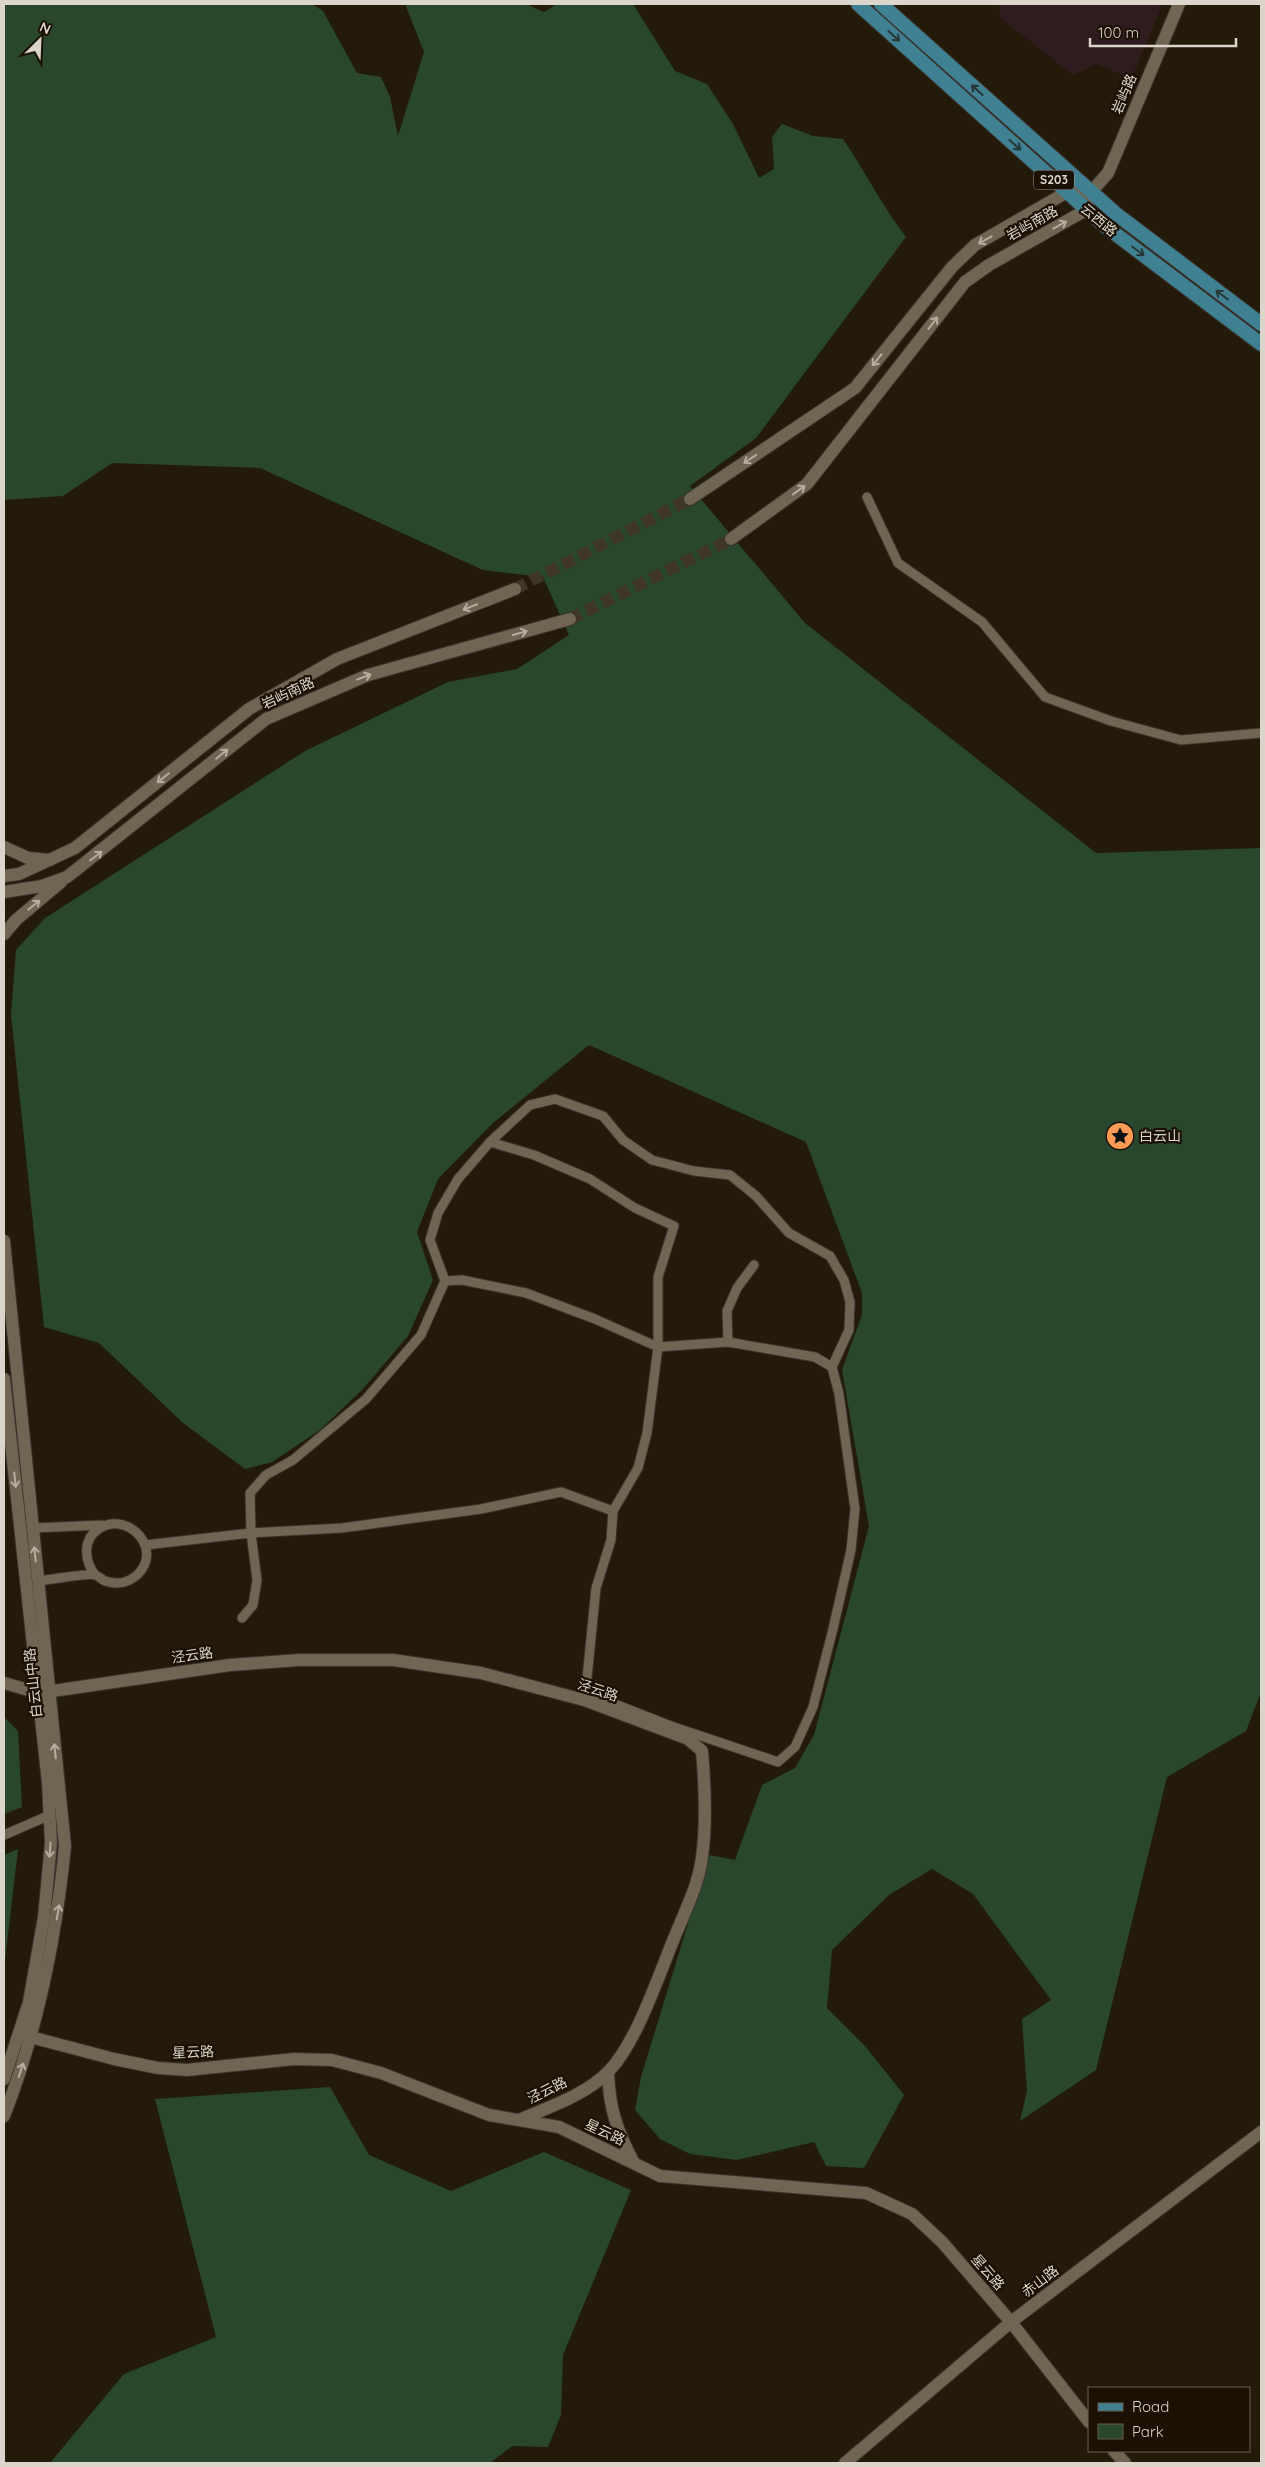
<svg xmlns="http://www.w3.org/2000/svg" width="1265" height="2467" font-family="Quicksand,'Noto Sans SC',sans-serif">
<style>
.education{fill:#2f1c1f}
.green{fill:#29472c}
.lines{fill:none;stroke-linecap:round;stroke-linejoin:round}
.secondary-tunnel{stroke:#3f3627;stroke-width:12;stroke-dasharray:12 6;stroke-linecap:butt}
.street-casing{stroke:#3a332d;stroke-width:11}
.secondary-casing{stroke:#3a332d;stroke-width:14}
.primary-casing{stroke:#3a332d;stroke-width:16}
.street{stroke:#706452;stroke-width:9}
.secondary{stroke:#706452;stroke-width:12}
.primary{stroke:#3f8092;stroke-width:14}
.oneway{stroke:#273735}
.oneway2{stroke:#b6ada1}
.labels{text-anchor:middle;stroke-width:4.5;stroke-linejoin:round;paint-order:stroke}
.shield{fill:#1a1003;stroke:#a29a8f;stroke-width:1}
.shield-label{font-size:12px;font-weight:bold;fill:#dcd5cb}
.street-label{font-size:14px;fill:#dcd5cb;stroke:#1a1003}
.poi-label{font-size:14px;fill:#dcd5cb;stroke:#1a1003;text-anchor:start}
</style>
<rect width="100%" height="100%" fill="#231a0a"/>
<!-- education -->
<path class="education" d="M999,4H1163L1131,79L1097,64L1073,75L1000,18Z"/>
<!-- green -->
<g class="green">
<path d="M4,4H312L323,11L357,73L381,77L390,97L398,136L424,52L405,4H526L544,12L557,4H633L675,71L707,84L733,124L759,178L774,169L772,137L782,124L813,136L843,139C865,171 882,206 906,237L756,438L690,486L805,623L1096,853L1261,848V1692L1246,1731L1167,1777L1096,2070L1020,2121L1027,2091L1022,2019L1051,2000L973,1894L932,1869L889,1895L832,1950L827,2008L866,2047L904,2095L864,2168L826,2166L814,2142L737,2160L690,2154L660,2139L635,2110L641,2077L709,1855L735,1860L762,1785L795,1768L814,1735L869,1526L842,1370L862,1315V1293L806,1142L589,1045L493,1123L438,1179L417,1232L433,1280L408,1336L363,1389L320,1430L272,1462L245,1469L183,1423L99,1343L44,1327L11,1015L16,950L45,918L305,751L448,682L517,669L569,635L543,577L483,570L260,468L112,463L63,496L4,500Z"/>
<path d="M4,1717L18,1731L22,1807L4,1814Z"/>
<path d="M18,1849L5,1961L4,1967V1855Z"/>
<path d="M330,2087L369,2155L451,2191L544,2152L631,2190L563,2355L561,2415L548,2447L512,2446L490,2463H50L124,2374L216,2337L155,2099Z"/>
</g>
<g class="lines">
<!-- secondary-tunnel -->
<g class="secondary-tunnel">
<path d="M515,589L690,499"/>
<path d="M570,619L731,539"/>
</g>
<defs>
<g id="street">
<path d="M867,497L898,563L982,622L1045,697L1111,721L1181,740L1261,733"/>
<path d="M490,1142L534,1155L590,1179L635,1208L674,1226L658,1277V1347L647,1433L638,1468L613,1511L611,1540L596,1588L585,1698"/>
<path d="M445,1281L462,1280L526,1293L595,1319L658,1347L728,1342L815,1357L832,1367"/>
<path d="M728,1342L727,1311L737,1288L754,1265"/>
<path d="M33,1528L102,1525"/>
<path d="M145,1545L251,1533L342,1528L481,1509L561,1492L613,1511"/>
<path d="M38,1581C49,1580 88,1573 95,1575C99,1576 102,1580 105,1581C117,1585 128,1583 137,1575C164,1550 129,1511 100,1528C82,1539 84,1560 95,1575"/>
<path d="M242,1618L253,1605L257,1580L251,1533L250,1493L266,1475L293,1460L366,1399L421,1335L445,1281L430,1240L438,1213L458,1179L490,1142L530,1105L555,1099L603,1116L623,1140L652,1160L694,1171L730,1175L756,1196L789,1233L830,1256L844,1280L850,1302L849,1330L832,1367L839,1394L855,1509L851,1550L833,1629L813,1707L795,1747L778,1762L671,1726L587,1693"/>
<path d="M4,1835L50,1815"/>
</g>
<g id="secondary">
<path d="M690,499L855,388L952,267L975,245L1067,192H1091"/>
<path d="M731,539L807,484L965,282L989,265L1086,210L1091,192L1108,173L1179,4"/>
<path d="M4,847L28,858L50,860"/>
<path d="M4,876L19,874L75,848L249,709L337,659L515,589"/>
<path d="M4,892L42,886L67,877L266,719L368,675L570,619"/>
<path d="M4,934L16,920L61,882"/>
<path d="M4,1241L65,1846C56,1938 38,2029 4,2116"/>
<path d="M4,1379L48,1783L51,1843L44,1917L29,2002L4,2079"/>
<path d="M4,1683L39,1693L230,1665L299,1660H393L481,1673L584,1700L688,1739L702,1751C705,1786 707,1822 702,1857C699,1884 685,1911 675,1936C659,1974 637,2042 609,2071C586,2095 549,2107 519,2120"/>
<path d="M19,2034L114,2059L158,2068L187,2070L294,2059L332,2060L381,2073L489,2115L559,2127L660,2176L866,2193L912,2214L942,2242L1011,2322L1089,2422"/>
<path d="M608,2072C609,2108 617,2131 634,2163"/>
<path d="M1114,2451L1125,2463"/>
<path d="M845,2463L1011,2322L1261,2132"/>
</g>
<g id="primary">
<path d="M858,4L1105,226L1261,344"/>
<path d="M881,4L1115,213L1261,324"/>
</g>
</defs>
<!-- street casing -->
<use href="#street" class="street-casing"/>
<!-- secondary casing -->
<use href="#secondary" class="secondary-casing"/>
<!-- primary casing -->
<use href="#primary" class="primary-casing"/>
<!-- street -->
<use href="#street" class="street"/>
<!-- secondary -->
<use href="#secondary" class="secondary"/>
<!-- primary -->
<use href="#primary" class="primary"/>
</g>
<!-- one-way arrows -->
<defs><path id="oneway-shaft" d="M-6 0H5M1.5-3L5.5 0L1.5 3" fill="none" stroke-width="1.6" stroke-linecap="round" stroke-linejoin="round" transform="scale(1.25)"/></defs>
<g class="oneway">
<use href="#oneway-shaft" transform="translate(894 36) rotate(42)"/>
<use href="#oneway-shaft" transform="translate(977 90) rotate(-138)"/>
<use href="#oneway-shaft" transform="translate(1015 145) rotate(42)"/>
<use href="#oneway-shaft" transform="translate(1138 251) rotate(37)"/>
<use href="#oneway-shaft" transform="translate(1222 295) rotate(-143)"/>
</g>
<g class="oneway2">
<use href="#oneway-shaft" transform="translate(1060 225) rotate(-29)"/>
<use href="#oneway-shaft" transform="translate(985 240) rotate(151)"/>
<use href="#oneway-shaft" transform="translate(933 323) rotate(-53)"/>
<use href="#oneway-shaft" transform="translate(877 360) rotate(129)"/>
<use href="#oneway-shaft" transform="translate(750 459) rotate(146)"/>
<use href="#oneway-shaft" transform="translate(799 490) rotate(-36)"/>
<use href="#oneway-shaft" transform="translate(470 607) rotate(159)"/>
<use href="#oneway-shaft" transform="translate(520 633) rotate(-15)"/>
<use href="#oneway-shaft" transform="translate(364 677) rotate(-21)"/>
<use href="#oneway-shaft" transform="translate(222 754) rotate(-39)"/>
<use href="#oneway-shaft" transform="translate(163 778) rotate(141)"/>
<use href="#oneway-shaft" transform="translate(96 856) rotate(-37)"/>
<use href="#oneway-shaft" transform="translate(34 905) rotate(-39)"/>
<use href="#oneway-shaft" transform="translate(15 1480) rotate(84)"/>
<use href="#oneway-shaft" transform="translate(35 1554) rotate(-96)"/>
<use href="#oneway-shaft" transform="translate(55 1751) rotate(-96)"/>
<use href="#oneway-shaft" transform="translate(50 1850) rotate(94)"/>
<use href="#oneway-shaft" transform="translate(58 1912) rotate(-80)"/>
<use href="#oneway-shaft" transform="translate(21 2070) rotate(-72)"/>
</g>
<!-- icons -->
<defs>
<symbol id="sight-disc" viewBox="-11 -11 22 22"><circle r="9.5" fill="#fe9c57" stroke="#1a1003"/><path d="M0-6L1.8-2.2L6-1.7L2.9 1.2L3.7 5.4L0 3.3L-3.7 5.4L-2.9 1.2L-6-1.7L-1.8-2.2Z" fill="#111"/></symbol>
</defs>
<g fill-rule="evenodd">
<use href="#sight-disc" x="1104" y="1120" width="32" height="32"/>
</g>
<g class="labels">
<!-- shield labels -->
<rect class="shield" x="1034" y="170.5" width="40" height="19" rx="4"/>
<g class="shield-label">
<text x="1054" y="184">S203</text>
</g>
<!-- street labels -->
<g class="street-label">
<text transform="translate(1124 94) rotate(-67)" y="5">岩屿路</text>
<text transform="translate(1099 220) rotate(40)" y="5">云西路</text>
<text transform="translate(1032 223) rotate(-29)" y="5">岩屿南路</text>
<text transform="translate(288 693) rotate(-25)" y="5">岩屿南路</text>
<text transform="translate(192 1655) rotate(-8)" y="5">泾云路</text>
<text transform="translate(33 1683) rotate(-96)" y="5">白云山中路</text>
<text transform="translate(598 1690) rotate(18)" y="5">泾云路</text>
<text transform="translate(193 2052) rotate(-2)" y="5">星云路</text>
<text transform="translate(547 2090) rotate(-26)" y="5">泾云路</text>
<text transform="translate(605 2132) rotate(25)" y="5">星云路</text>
<text transform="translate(988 2272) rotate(49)" y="5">星云路</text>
<text transform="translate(1040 2281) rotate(-37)" y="5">赤山路</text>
</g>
<!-- poi labels -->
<g class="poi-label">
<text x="1139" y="1141">白云山</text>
</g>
</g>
<!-- border -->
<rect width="1265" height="2467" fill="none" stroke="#dcd5cb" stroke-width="10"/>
<!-- legend -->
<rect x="1088" y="2387" width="162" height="65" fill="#1a1003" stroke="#685f53"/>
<rect x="1098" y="2403" width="25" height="8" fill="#3f8092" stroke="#685f53"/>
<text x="1132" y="2412" font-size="15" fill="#dcd5cb">Road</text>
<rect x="1098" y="2424" width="25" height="15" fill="#29472c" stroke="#685f53"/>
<text x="1132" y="2437" font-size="15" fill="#dcd5cb">Park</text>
<!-- north arrow -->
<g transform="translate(40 40) rotate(24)" stroke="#1a1003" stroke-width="4" paint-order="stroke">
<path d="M0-4L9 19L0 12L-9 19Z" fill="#dcd5cb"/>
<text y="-8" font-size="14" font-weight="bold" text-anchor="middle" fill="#dcd5cb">N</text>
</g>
<!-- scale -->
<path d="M1090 38v8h146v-8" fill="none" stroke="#dcd5cb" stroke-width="2.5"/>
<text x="1098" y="38" font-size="15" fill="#dcd5cb" stroke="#1a1003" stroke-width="4" paint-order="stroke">100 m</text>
</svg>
